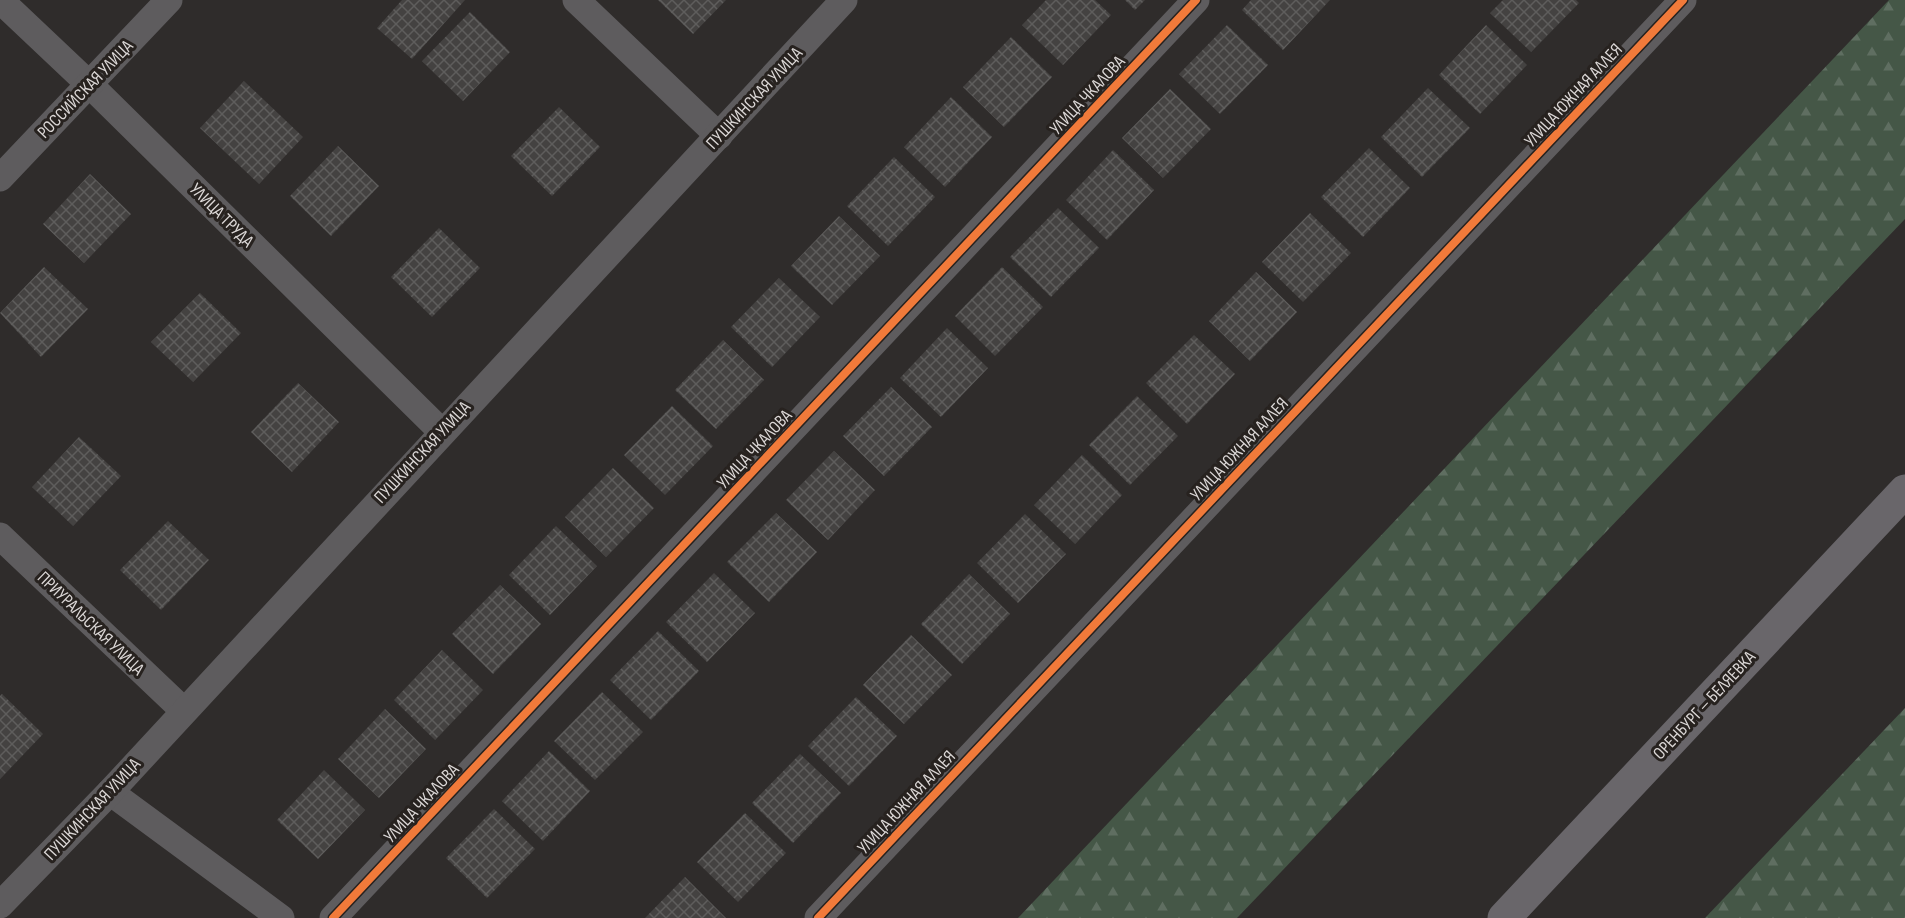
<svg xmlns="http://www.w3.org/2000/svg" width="1905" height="918" font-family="'Sofia Sans Condensed',sans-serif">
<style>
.forest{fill:url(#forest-firs)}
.building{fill:url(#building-cross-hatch)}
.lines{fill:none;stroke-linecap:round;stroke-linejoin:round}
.minor{stroke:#5e5c5e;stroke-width:27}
.secondary{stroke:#69666a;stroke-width:33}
.cycleway-casing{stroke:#27221f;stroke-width:11}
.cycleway{stroke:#f17a3a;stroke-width:8}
.labels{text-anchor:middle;stroke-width:6;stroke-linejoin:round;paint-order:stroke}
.street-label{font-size:18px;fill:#dbd7d6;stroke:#27221f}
</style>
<defs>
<pattern id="forest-firs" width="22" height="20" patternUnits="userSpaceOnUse" patternTransform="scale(1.5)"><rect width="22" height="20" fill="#455747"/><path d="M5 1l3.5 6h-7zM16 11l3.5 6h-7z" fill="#5f6e61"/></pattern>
<pattern id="building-cross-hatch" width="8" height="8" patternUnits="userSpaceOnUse" patternTransform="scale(1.5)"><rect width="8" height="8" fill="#444241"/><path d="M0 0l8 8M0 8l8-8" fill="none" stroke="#5e5d5c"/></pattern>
</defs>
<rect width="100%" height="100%" fill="#2f2c2b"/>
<!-- forest -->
<g class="forest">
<path d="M1889,0H1905V219L1237,918H1018Z"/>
<path d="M1905,708V918H1705Z"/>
</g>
<!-- building -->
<g class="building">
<path d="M402,0H465L412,59L377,28Z"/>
<path d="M658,0H726L693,34Z"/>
<path d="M1046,0H1095L1111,15L1063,65L1022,25Z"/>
<path d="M1125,0H1145L1135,10Z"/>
<path d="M1251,0H1330L1283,50L1242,10Z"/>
<path d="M1503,0H1576L1579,3L1531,52L1490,13Z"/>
<path d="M470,12L510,52L463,101L422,61Z"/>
<path d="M1227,25L1268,65L1220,114L1179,74Z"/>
<path d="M1486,25L1527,65L1480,114L1439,75Z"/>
<path d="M1011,37L1052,77L1004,127L963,87Z"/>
<path d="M244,81L303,137L259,184L200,128Z"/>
<path d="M1428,88L1470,128L1422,177L1381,137Z"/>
<path d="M1170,89L1211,129L1163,178L1122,138Z"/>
<path d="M951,97L992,137L945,187L904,147Z"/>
<path d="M559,107L600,147L552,196L511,156Z"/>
<path d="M338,146L379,186L331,236L290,196Z"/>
<path d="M1369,148L1410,188L1363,237L1321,197Z"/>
<path d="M1113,150L1154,190L1107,240L1066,200Z"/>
<path d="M894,157L935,197L888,246L847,206Z"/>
<path d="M90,174L131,214L84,263L43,224Z"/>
<path d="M1058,208L1099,248L1051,297L1010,257Z"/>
<path d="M1310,213L1351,253L1303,302L1262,262Z"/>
<path d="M839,216L880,256L832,305L791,266Z"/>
<path d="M439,228L480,268L432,317L391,277Z"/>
<path d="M44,267L88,309L41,357L0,313Z"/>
<path d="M1002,267L1043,307L995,356L955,316Z"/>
<path d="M1256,272L1297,312L1250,361L1209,321Z"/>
<path d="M779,278L820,317L772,367L731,327Z"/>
<path d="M200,293L241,333L193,382L151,342Z"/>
<path d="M947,328L988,368L941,417L900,378Z"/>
<path d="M1194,335L1235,374L1187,424L1146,383Z"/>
<path d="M723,340L764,380L716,429L675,390Z"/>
<path d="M298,383L339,422L292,472L251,432Z"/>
<path d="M891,387L932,427L884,476L843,436Z"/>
<path d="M1137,396L1178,436L1130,485L1089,445Z"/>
<path d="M672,406L713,446L665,495L624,455Z"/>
<path d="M79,437L121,476L73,526L32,487Z"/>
<path d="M834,451L875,490L828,540L786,500Z"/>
<path d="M1082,455L1122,495L1075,544L1034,505Z"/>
<path d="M613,468L654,508L606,557L565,517Z"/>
<path d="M776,513L817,552L769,602L727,562Z"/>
<path d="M1025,514L1066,554L1018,603L977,563Z"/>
<path d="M168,521L209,560L161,610L120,570Z"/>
<path d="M556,526L597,566L550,615L509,575Z"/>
<path d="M714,573L755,613L707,662L666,622Z"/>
<path d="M969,574L1010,614L962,664L921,624Z"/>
<path d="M500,585L541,624L493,674L452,634Z"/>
<path d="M658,631L699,671L651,720L610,680Z"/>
<path d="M911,635L952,675L904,724L863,685Z"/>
<path d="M442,650L483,690L435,740L394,700Z"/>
<path d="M602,692L643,732L595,780L554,741Z"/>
<path d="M2,694L43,734L0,779V696Z"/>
<path d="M856,697L897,736L849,786L808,746Z"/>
<path d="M385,709L426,749L379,798L338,759Z"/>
<path d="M549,751L590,791L543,841L502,801Z"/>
<path d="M800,754L841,793L793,843L752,803Z"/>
<path d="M324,770L365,810L318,859L277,820Z"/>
<path d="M494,809L535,849L487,898L446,858Z"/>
<path d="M745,813L786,853L738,902L697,862Z"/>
<path d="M685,877L726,918H645Z"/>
</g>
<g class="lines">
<!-- minor -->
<g class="minor">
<path d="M0,0L90,85L441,431"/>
<path d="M576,0L719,136"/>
<path d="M0,178L169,0"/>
<path d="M0,536L183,710"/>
<path d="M110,792L281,918"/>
<path d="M0,905L110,792L844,0"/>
<path d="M333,918L1196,0"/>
<path d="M818,918L1683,0"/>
</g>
<!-- secondary -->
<path class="secondary" d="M1504,918L1905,491"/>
<defs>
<g id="cycleway">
<path d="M333,918L1196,0"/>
<path d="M818,918L1683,0"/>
</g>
</defs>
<!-- cycleway casing -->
<use href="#cycleway" class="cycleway-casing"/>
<!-- cycleway -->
<use href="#cycleway" class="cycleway"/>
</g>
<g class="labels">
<!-- street labels -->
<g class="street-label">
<text transform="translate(85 89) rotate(-46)" y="6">РОССИЙСКАЯ УЛИЦА</text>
<text transform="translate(1087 95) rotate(-47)" y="6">УЛИЦА ЧКАЛОВА</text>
<text transform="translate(1573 95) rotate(-47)" y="6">УЛИЦА ЮЖНАЯ АЛЛЕЯ</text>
<text transform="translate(754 98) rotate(-47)" y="6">ПУШКИНСКАЯ УЛИЦА</text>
<text transform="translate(222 215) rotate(45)" y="6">УЛИЦА ТРУДА</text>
<text transform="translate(754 449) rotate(-47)" y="6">УЛИЦА ЧКАЛОВА</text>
<text transform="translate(1239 449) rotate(-47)" y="6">УЛИЦА ЮЖНАЯ АЛЛЕЯ</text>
<text transform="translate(422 452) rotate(-47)" y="6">ПУШКИНСКАЯ УЛИЦА</text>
<text transform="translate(91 623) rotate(44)" y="6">ПРИУРАЛЬСКАЯ УЛИЦА</text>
<text transform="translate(1704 705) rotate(-47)" y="6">ОРЕНБУРГ – БЕЛЯЕВКА</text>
<text transform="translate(906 802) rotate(-47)" y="6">УЛИЦА ЮЖНАЯ АЛЛЕЯ</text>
<text transform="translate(421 803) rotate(-47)" y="6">УЛИЦА ЧКАЛОВА</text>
<text transform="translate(92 809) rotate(-47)" y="6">ПУШКИНСКАЯ УЛИЦА</text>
</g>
</g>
</svg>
